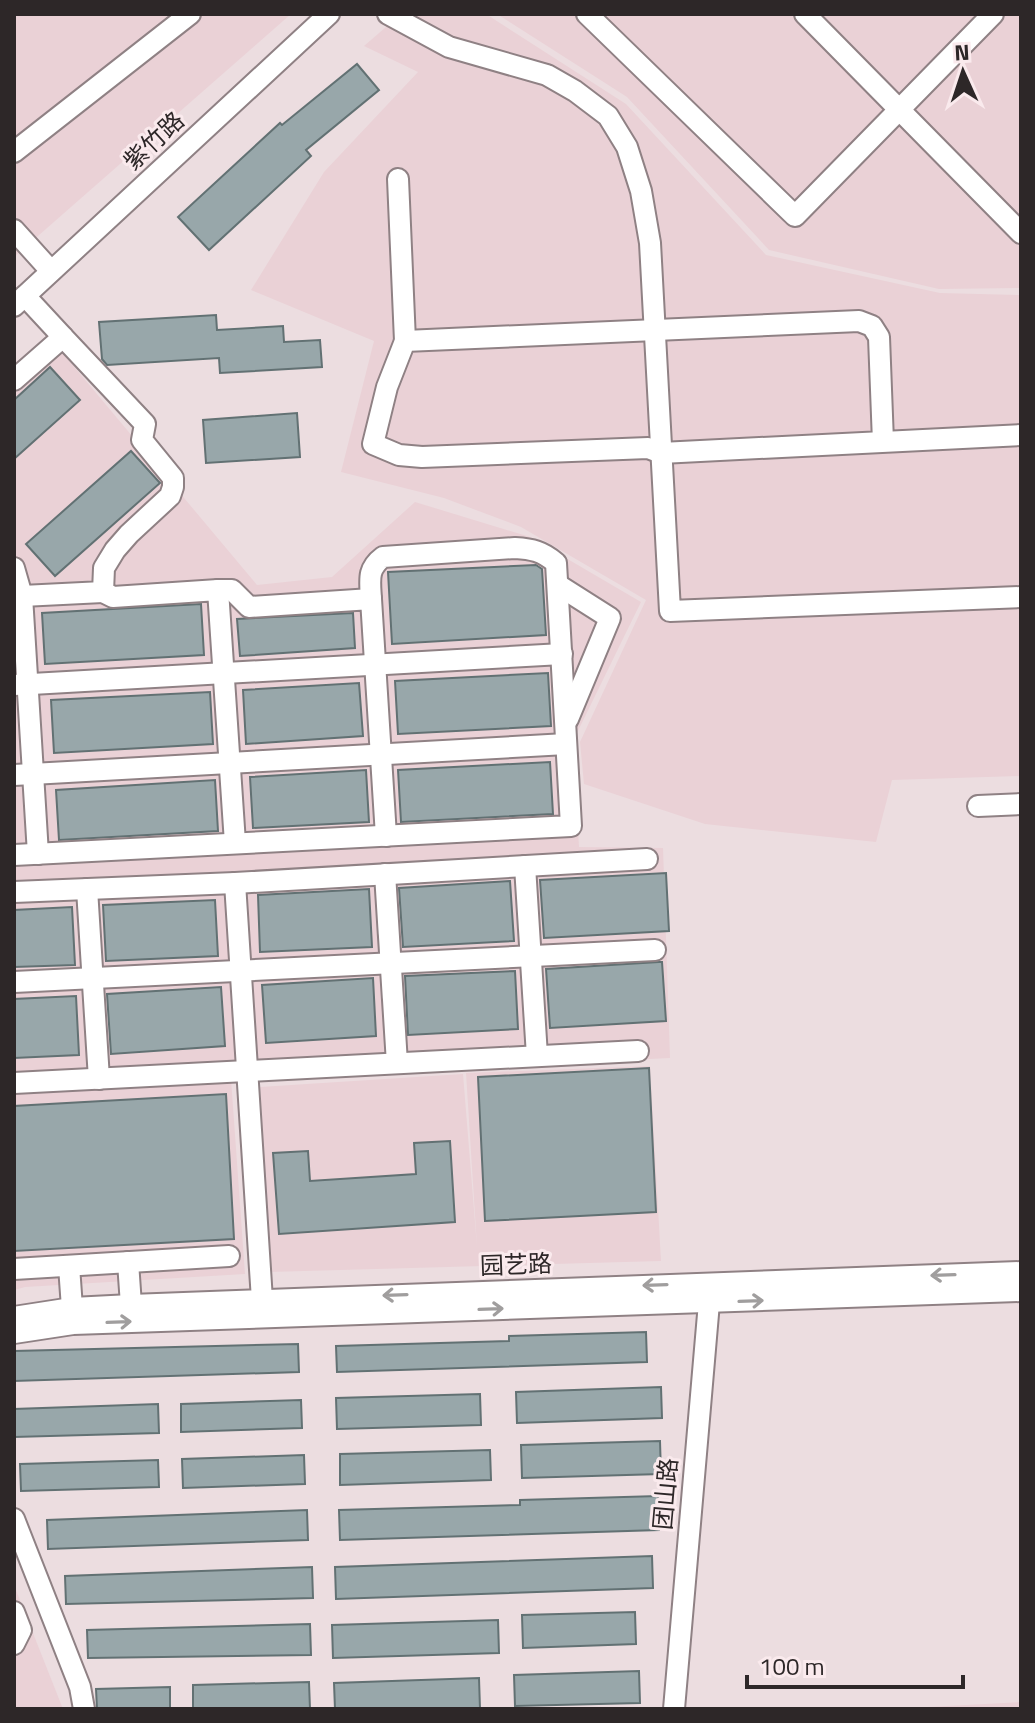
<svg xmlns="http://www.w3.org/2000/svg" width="1035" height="1723" font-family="'Titillium Web','Noto Sans SC',sans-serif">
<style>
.built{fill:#ead1d6}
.building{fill:#98a7aa;stroke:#627173;stroke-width:2}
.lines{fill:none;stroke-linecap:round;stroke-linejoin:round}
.minor-casing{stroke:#8f8184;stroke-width:24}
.minor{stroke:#fff;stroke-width:20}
.oneway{stroke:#a09e9e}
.labels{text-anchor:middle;stroke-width:6;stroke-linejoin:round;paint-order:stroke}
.street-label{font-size:24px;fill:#2d2728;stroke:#faeaed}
</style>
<rect width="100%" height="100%" fill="#ecdde0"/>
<!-- built -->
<g class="built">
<path d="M14,14H291L14,257Z"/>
<path d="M401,14H486L626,104L766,255L940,293L1021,295V776L892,780L876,842L705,824L584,784L580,742L646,600L521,527L444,498L341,472L374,341L251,290L324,172L418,72L364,46Z"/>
<path d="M497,14H1021V288L939,289L769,250L627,97Z"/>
<path d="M55,344L257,585L332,577L415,502L530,537L641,602L573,741L579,847L663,848L670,1058L231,1079L245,1274L25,1287L14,1290V380Z"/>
<path d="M650,1066L661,1261L269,1272L260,1087L463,1074L477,1247L466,1073Z"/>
<path d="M14,1585L63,1709H14Z"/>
<path d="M1021,1702V1709H890Z"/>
</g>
<!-- building -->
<g class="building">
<path d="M357,64L379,90L306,150L311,156L209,250L178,217L280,123L282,125Z"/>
<path d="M216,315L217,330L283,326L284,342L320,340L322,367L220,373L219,358L107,365L102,359L99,322Z"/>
<path d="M50,367L80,400L14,459V400Z"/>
<path d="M297,413L300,457L206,463L203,420Z"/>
<path d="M131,451L160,483L55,576L26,544Z"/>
<path d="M536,565L542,569L546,635L392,644L388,572Z"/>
<path d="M201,604L204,655L45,664L42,613Z"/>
<path d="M353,613L355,648L240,656L237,619Z"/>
<path d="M548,673L551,726L398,734L395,681Z"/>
<path d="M359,683L363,736L246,744L243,690Z"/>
<path d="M210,692L213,744L54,753L51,700Z"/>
<path d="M550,762L553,814L401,822L398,770Z"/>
<path d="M366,770L369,822L253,828L250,777Z"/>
<path d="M215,780L218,831L59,840L56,790Z"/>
<path d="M666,873L669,931L544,938L540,880Z"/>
<path d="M510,881L514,941L403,947L399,888Z"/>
<path d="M369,889L372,947L260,952L258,895Z"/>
<path d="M215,900L218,956L106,961L103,905Z"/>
<path d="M72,907L75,965L14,967V910Z"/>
<path d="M659,962H662L666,1021L550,1028L546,969Z"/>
<path d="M515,971L518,1029L408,1035L405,976Z"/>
<path d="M373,978L376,1036L266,1043L262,985Z"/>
<path d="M221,987L225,1046L111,1054L107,994Z"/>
<path d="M76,996L79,1055L14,1058V999Z"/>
<path d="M649,1068L656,1212L485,1221L478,1077Z"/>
<path d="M226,1094L234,1239L14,1251V1106Z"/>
<path d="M450,1141L455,1222L279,1234L273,1153L308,1151L310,1181L416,1174L414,1143Z"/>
<path d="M646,1332L647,1362L337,1372L336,1346L509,1341V1336Z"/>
<path d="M298,1344L299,1372L14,1381V1351Z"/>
<path d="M661,1387L662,1418L517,1423L516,1392Z"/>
<path d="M480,1394L481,1425L337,1429L336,1398Z"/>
<path d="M301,1400L302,1428L181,1432V1404Z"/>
<path d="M158,1404L159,1433L14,1437V1409Z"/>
<path d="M660,1441L661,1474L522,1478L521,1445Z"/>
<path d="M490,1450L491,1480L340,1485V1454Z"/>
<path d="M304,1455L305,1484L183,1488L182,1459Z"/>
<path d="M158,1460L159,1487L21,1491L20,1464Z"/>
<path d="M658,1496L659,1530L340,1540L339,1510L520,1505V1500Z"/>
<path d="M307,1510L308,1540L48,1549L47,1520Z"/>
<path d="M652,1556L653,1588L336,1599L335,1567Z"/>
<path d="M312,1567L313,1598L66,1604L65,1576Z"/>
<path d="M635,1612L636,1644L523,1648L522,1615Z"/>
<path d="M498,1620L499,1653L333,1658L332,1625Z"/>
<path d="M310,1624L311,1655L88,1658L87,1630Z"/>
<path d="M639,1671L640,1703L515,1706L514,1675Z"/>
<path d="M479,1678L480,1709H335L334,1683Z"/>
<path d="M309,1682L310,1709H193V1685Z"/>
<path d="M170,1687V1709H97L96,1689Z"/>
</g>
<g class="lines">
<defs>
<g id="minor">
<path d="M388,14L449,47L547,75L575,91L608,116L627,147L641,191L650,243L670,611L1021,597"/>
<path d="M587,14L795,216L993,14"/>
<path d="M805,14L1021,233"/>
<path d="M14,152L190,14"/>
<path d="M398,179L405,341"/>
<path d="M14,230L51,271"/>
<path d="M14,306L329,14"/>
<path d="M14,380L63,337L25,296"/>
<path d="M883,442L879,337L872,326L859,321L405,341L387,387L373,444L399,455L422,457L648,448L661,453L1021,435"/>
<path d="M14,568L22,596L38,854"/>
<path d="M558,585L610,618L568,719"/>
<path d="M218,590H232L249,607L371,599L386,836"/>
<path d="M103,592L113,597L218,590L235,843"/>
<path d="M22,596L103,592L104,568L115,550L129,534L170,496L173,487V478L142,440L145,424L63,337"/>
<path d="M14,685L562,654"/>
<path d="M14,775L566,744"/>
<path d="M978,806L1021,804"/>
<path d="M14,855L571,826L556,563C542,551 532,549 515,548L383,557C367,569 370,580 371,599"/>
<path d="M525,866L537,1056"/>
<path d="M385,874L397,1063"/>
<path d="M235,883L262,1300"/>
<path d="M87,889L99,1079"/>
<path d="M14,892L235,883L647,859"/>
<path d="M14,982L655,950"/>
<path d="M14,1083L638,1051"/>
<path d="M128,1262L131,1305"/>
<path d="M69,1266L72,1308"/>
<path d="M14,1269L229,1256"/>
<path d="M14,1317L72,1308L131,1305L1021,1272"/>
<path d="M14,1333L73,1324L1021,1291"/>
<path d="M14,1519L80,1687L84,1709"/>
<path d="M14,1612L21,1630L14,1644"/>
<path d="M674,1709L710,1291"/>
</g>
</defs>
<!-- minor casing -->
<use href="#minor" class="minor-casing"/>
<!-- minor -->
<use href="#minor" class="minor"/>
</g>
<!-- one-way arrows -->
<defs><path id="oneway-shaft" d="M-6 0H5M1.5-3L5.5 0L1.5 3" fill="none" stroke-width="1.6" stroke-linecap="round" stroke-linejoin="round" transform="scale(2)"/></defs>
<g class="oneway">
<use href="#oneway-shaft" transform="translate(943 1275) rotate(178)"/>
<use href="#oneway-shaft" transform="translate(655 1285) rotate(178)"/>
<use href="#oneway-shaft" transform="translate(395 1295) rotate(178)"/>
<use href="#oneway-shaft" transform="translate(751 1301) rotate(-2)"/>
<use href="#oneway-shaft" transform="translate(491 1309) rotate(-2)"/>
<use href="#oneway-shaft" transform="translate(119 1322) rotate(-2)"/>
</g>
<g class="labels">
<!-- street labels -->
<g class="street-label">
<text transform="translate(154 141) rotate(-43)" y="8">紫竹路</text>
<text transform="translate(516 1265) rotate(-2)" y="8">园艺路</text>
<text transform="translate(666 1494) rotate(-85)" y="8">团山路</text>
</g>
</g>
<!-- border -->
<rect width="1035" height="1723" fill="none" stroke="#2d2728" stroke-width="32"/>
<!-- north arrow -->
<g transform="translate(963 72) rotate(357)" stroke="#faeaed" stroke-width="6" paint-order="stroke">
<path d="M0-6L14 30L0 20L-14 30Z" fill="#2d2728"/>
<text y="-12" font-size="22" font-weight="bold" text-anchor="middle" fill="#2d2728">N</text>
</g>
<!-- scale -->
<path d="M747 1675v12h216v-12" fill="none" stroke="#2d2728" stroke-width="4"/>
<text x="759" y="1675" font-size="24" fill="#2d2728" stroke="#faeaed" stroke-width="6" paint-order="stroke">100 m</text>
</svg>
